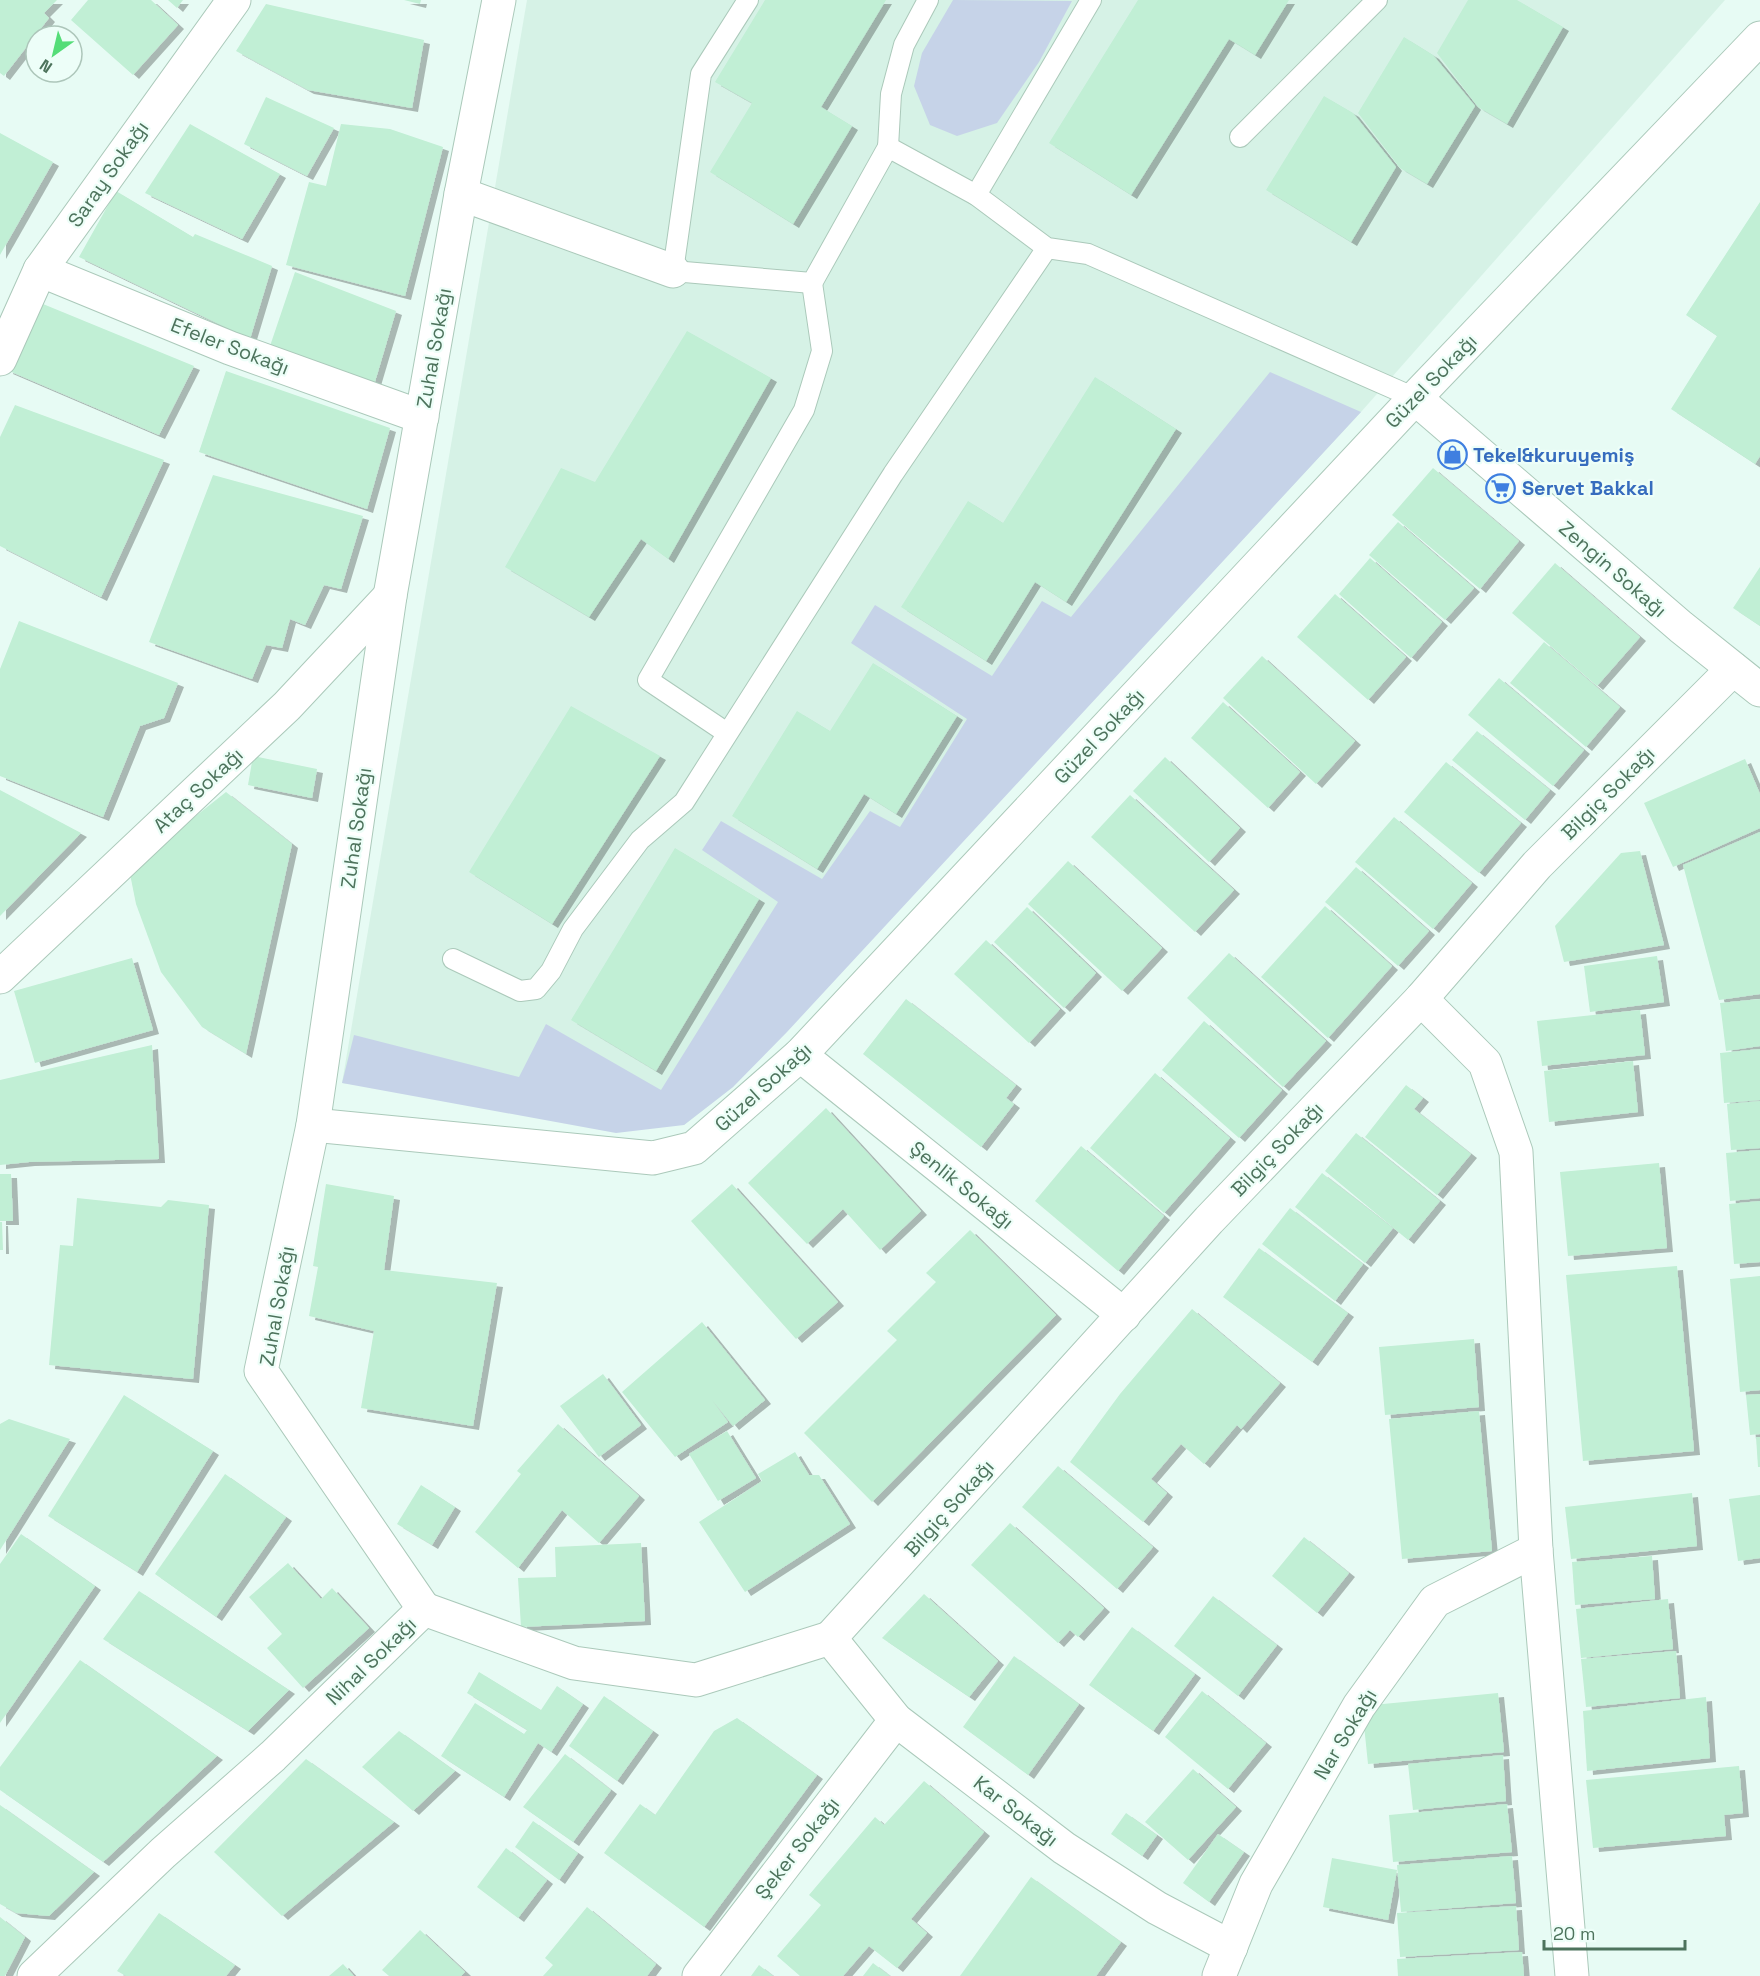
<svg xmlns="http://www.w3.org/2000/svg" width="1760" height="1976" font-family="'Space Grotesk',sans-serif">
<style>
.residential{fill:#d6f2e6}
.green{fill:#c6d3e8}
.building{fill:#c1efd5;filter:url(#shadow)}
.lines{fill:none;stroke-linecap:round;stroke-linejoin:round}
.lane-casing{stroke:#abc9ba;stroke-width:22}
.street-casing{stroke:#abc9ba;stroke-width:35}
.lane{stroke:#fff;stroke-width:20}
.street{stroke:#fff;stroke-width:33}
.labels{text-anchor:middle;stroke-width:4.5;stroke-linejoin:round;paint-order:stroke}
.street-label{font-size:20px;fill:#4d735c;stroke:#edfef8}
.shop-label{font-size:20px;font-weight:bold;fill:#366cbe;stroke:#edfef8;text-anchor:start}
</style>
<defs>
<filter id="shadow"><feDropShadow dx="6" dy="4" stdDeviation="0" flood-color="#0004"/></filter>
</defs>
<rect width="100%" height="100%" fill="#e7fbf4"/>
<!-- residential -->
<path class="residential" d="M527,0H1725L1361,412L733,1087L684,1125L342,1083Z"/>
<!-- green -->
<g class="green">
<path d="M953,0L1072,1L1039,62L997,123L957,136L930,125L914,86L922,53Z"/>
<path d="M1270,372L1361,412L787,1032L733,1087L684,1125L616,1133L342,1083L354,1035L519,1077L546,1024L661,1090L778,902L702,850L721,821L822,879L870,811L900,827L967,719L851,643L875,605L992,676L1042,601L1071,617Z"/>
</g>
<!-- building -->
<g class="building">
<path d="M0,0H57L44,13L49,18L4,76L0,73Z"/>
<path d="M88,0H151L178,25L133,75L71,20Z"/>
<path d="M168,0H183L177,8Z"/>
<path d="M404,0H421L420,4Z"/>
<path d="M765,0H886L821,107L852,126L793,224L710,172L752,103L715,82Z"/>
<path d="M1138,0H1289L1255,55L1229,39L1131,195L1049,143Z"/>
<path d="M1468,0H1517L1563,27L1507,124L1478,107L1437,53Z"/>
<path d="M266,4L424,40L412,108L308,90L236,51Z"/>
<path d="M1404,37L1433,55L1475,106L1427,184L1400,168L1358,113Z"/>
<path d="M1324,96L1353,113L1396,167L1351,242L1266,190Z"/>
<path d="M266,97L334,128L307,176L244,144Z"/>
<path d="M190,124L280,174L242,239L145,193Z"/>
<path d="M341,124L390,129L443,147L405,296L286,265L309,182L326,186Z"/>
<path d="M0,133L53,162L0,255Z"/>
<path d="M116,191L193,237L195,234L272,266L250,339L79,257Z"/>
<path d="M1760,202V456L1755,464L1671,409L1717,336L1686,315Z"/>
<path d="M295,272L396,311L374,385L269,349Z"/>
<path d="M43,304L194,366L159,435L7,370Z"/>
<path d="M687,331L771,378L668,559L641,539L589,617L505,567L561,468L595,482Z"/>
<path d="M226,371L390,428L367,509L199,452Z"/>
<path d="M1095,377L1176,429L1066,602L1035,582L986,661L901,607L968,501L1003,523Z"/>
<path d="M15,405L164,460L101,597L0,546V437Z"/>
<path d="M1433,468L1519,541L1480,589L1392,515Z"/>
<path d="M213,475L363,516L341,589L324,585L305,625L290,619L282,648L266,645L252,679L149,642Z"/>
<path d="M1398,522L1474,588L1445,620L1369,555Z"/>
<path d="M1370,558L1442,622L1411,658L1339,594Z"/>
<path d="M1555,563L1640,637L1597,686L1512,613Z"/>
<path d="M1760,567V626L1733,608Z"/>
<path d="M1335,594L1406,657L1368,700L1297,637Z"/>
<path d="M19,621L178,683L164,718L140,726L103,817L0,776V669Z"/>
<path d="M1544,642L1620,707L1586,747L1510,683Z"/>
<path d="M1262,656L1355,741L1316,784L1223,698Z"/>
<path d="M873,663L957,716L896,814L864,794L817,869L732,816L797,711L830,731Z"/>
<path d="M1499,678L1584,750L1553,786L1468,715Z"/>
<path d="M1223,702L1300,772L1268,808L1191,738Z"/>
<path d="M571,706L660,756L552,924L469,872Z"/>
<path d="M1477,731L1550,790L1525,820L1452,760Z"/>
<path d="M253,756L317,769L312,798L248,785Z"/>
<path d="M1165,757L1240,828L1209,862L1133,791Z"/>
<path d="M1745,759L1760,794V828L1673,867L1644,803Z"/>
<path d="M1446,762L1521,823L1479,873L1404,812Z"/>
<path d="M0,790L81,833L0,916Z"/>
<path d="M226,792L292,844L246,1054L202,1027L161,972L136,904L129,869Z"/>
<path d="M1130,795L1234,890L1195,932L1091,837Z"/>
<path d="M1394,817L1472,883L1433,929L1355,862Z"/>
<path d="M1760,832V994L1719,1000L1683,865Z"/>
<path d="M675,848L759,899L656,1071L571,1020Z"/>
<path d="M1640,851L1664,945L1564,962L1555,926L1621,853Z"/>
<path d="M1068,861L1162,948L1122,991L1028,904Z"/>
<path d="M1356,867L1429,931L1398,966L1325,902Z"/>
<path d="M1325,906L1392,966L1328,1038L1261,977Z"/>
<path d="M1027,907L1096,973L1064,1008L994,942Z"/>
<path d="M986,940L1060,1009L1029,1043L954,974Z"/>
<path d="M1229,953L1326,1041L1283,1087L1187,998Z"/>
<path d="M1657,956L1664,1002L1590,1012L1584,966Z"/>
<path d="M132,958L153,1030L35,1063L14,991Z"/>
<path d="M906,999L1016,1085L1006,1098L1014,1104L981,1147L863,1054Z"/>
<path d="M1760,999V1046L1726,1051L1720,1003Z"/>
<path d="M1640,1010L1645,1055L1542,1066L1537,1021Z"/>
<path d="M1204,1021L1282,1090L1239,1138L1162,1070Z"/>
<path d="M152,1045L159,1159L29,1162L0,1165V1080Z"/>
<path d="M1760,1049V1100L1724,1103L1720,1053Z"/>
<path d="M1633,1061L1638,1112L1549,1122L1544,1071Z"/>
<path d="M1155,1073L1230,1138L1164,1213L1090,1148Z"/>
<path d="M1406,1085L1423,1098L1414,1109L1471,1154L1437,1195L1365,1137Z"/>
<path d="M1760,1101V1148L1731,1150L1727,1104Z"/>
<path d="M826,1108L921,1211L880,1250L843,1209L807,1244L748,1183Z"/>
<path d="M1356,1133L1440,1201L1408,1240L1325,1171Z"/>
<path d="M1081,1146L1164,1216L1118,1271L1035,1201Z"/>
<path d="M1760,1150V1198L1730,1201L1726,1153Z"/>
<path d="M1659,1163L1667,1248L1568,1256L1560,1172Z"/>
<path d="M1322,1173L1393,1228L1365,1263L1295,1207Z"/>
<path d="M0,1174H11L13,1221H0Z"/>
<path d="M326,1184L394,1196L384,1270L497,1283L473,1426L361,1408L374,1331L309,1316L318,1267L313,1266Z"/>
<path d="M732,1184L838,1302L796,1339L691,1221Z"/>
<path d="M77,1198L161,1207L168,1200L209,1205L193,1379L49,1365L60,1245L73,1246Z"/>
<path d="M1760,1201V1262L1734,1264L1729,1204Z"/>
<path d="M1290,1208L1363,1264L1335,1301L1262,1244Z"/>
<path d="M0,1222H2L3,1250H0Z"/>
<path d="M970,1230L1056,1315L872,1502L804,1433L897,1340L887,1331L936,1282L926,1273Z"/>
<path d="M1259,1248L1348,1313L1312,1362L1223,1297Z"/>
<path d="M1677,1266L1694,1451L1583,1461L1566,1275Z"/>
<path d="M1760,1276V1390L1740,1392L1730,1279Z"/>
<path d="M1192,1309L1280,1383L1241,1429L1237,1425L1204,1464L1181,1444L1151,1479L1167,1493L1143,1522L1070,1462L1120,1394Z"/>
<path d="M702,1322L765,1400L733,1426L712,1400L728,1422L675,1457L622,1392Z"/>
<path d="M1474,1339L1479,1407L1385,1415L1379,1347Z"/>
<path d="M603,1374L641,1425L599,1457L560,1406Z"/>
<path d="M1760,1394V1434L1750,1435L1746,1395Z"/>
<path d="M124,1395L213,1451L137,1572L48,1516Z"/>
<path d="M1479,1411L1492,1551L1402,1559L1389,1419Z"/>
<path d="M9,1419L70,1439L0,1550V1424Z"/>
<path d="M558,1424L639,1496L599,1543L562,1510L518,1568L475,1532L521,1474L517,1471Z"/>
<path d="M727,1431L756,1478L718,1501L689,1454Z"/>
<path d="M1756,1437H1760V1467H1758Z"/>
<path d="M795,1452L809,1475H819L850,1524L745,1592L699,1522L762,1481L758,1474Z"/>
<path d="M1058,1466L1153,1547L1117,1589L1022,1507Z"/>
<path d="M225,1474L286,1517L216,1617L155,1574Z"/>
<path d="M421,1485L455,1507L432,1545L397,1524Z"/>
<path d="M1692,1493L1697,1546L1571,1559L1565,1507Z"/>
<path d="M1760,1495V1558L1738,1561L1729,1499Z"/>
<path d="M1010,1523L1104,1608L1078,1637L1070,1630L1058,1643L971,1565Z"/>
<path d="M21,1534L95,1586L0,1723V1564Z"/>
<path d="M1304,1537L1349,1573L1317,1613L1272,1576Z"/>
<path d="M641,1543L645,1621L521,1627L518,1578L556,1577L555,1547Z"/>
<path d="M1652,1556L1655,1599L1575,1605L1572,1562Z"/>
<path d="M288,1563L321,1599L332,1588L369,1628L303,1688L267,1648L282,1634L249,1597Z"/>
<path d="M139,1591L289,1690L248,1731L103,1639Z"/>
<path d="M924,1594L998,1661L969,1697L882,1638Z"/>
<path d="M1213,1596L1277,1645L1238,1696L1174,1646Z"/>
<path d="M1668,1599L1673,1649L1581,1658L1576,1609Z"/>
<path d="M1132,1627L1195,1674L1153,1731L1089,1685Z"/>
<path d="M1676,1651L1680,1698L1586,1707L1581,1659Z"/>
<path d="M1014,1656L1079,1704L1028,1775L963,1727Z"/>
<path d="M80,1660L217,1756L103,1862L0,1790V1767Z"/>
<path d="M479,1672L541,1710L557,1686L583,1704L551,1752L538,1743L504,1797L441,1756L475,1703L524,1734L527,1730L467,1693Z"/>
<path d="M1202,1691L1266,1743L1228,1789L1165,1737Z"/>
<path d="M1498,1693L1504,1752L1368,1764L1362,1706Z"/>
<path d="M604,1696L653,1731L617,1781L569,1746Z"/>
<path d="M1706,1697L1710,1758L1587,1771L1583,1711Z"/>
<path d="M737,1718L817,1775L704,1927L604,1853L640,1804L655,1815L714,1731Z"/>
<path d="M399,1731L455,1771L413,1811L362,1767Z"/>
<path d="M565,1754L611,1790L573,1842L523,1807Z"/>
<path d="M1503,1755L1506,1801L1413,1810L1408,1764Z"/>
<path d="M306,1759L394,1822L282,1916L214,1852Z"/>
<path d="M1739,1766L1743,1813L1724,1815L1726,1836L1593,1848L1586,1780Z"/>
<path d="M1193,1769L1236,1807L1188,1860L1145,1822Z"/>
<path d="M924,1781L984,1832L911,1919L927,1933L897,1968L869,1946L843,1976H800L777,1956L821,1905L809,1895L875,1817L884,1825Z"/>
<path d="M1507,1804L1512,1852L1393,1862L1389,1815Z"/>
<path d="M0,1805L94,1872L49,1916L16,1913L0,1904Z"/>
<path d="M1126,1813L1157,1835L1142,1856L1111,1834Z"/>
<path d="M533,1821L578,1853L559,1880L515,1847Z"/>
<path d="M1218,1834L1244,1852L1209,1902L1183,1883Z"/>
<path d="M506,1848L547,1880L518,1918L477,1887Z"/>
<path d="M1512,1856L1516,1903L1401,1912L1397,1865Z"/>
<path d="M1332,1858L1397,1870L1388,1920L1323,1907Z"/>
<path d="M1031,1877L1121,1942L1096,1976H960Z"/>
<path d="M1516,1906L1519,1950L1400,1957L1397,1913Z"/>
<path d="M587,1907L656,1964L647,1976H543L553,1965L545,1958Z"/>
<path d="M159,1913L235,1965L226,1976H126L117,1971Z"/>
<path d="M0,1917L25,1937L5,1976H0Z"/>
<path d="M420,1930L465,1972L461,1976H389L382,1970Z"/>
<path d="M1522,1952L1524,1976H1398L1397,1959Z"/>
<path d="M873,1963L890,1976H863Z"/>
<path d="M343,1964L354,1976H329Z"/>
<path d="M759,1965L773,1976H751Z"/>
</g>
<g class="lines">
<defs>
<g id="lane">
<path d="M748,0L701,74L673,271L812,283L888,147L976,195L1047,248L1088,254L1415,398"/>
<path d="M1240,137L1377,0"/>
<path d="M888,147L891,94L904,45L928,0"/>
<path d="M976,195L1091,0"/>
<path d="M727,733L648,680L804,410L822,351L812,283"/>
<path d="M453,959L520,991L536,989L551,971L573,929L640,840L684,802L893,474L1047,248"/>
</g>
<g id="street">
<path d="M461,194L673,271"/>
<path d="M40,270L230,348L422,417"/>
<path d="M0,359L40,270L234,0"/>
<path d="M1415,398L1681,627L1760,690"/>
<path d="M0,977L287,706L390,596"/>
<path d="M1421,999L1485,1063L1516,1152L1536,1550L1572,1976"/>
<path d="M800,1055L1124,1315"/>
<path d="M313,1125L653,1158L694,1148L800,1055L1415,398L1760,38"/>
<path d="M424,1609L261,1371L313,1125L390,596L461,194L499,0"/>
<path d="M424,1609L574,1663L696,1680L830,1638"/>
<path d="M830,1638L1209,1220L1421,999L1537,865L1733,669"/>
<path d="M830,1638L896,1720L1064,1848L1157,1908L1231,1947"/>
<path d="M34,1976L163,1853L273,1756L424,1609"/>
<path d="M699,1976L896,1720"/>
<path d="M1219,1976L1256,1884L1359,1706L1435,1601L1536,1550"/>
</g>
</defs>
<!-- lane casing -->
<use href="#lane" class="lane-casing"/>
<!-- street casing -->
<use href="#street" class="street-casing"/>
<!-- lane -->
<use href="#lane" class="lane"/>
<!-- street -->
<use href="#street" class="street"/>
</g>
<!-- icons -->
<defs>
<symbol id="shop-ring" viewBox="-11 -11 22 22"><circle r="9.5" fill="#edfef8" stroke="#3f7fe0" stroke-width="1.5"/><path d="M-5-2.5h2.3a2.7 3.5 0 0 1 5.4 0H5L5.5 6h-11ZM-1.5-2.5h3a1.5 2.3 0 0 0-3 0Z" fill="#3f7fe0"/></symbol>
<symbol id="supermarket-ring" viewBox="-11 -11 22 22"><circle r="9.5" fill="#edfef8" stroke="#3f7fe0" stroke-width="1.5"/><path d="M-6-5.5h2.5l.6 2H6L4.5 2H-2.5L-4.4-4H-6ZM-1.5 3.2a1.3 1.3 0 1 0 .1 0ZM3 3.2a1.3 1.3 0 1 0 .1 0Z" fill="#3f7fe0"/></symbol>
</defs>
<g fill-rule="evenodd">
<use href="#shop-ring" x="1436" y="438" width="33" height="33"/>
<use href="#supermarket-ring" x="1484" y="472" width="33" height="33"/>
</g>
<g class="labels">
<!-- street labels -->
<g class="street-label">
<text transform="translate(108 174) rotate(-55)" y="7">Saray Sokağı</text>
<text transform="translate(230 346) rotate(21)" y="7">Efeler Sokağı</text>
<text transform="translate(434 348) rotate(-80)" y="7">Zuhal Sokağı</text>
<text transform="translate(1431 381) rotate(-46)" y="7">Güzel Sokağı</text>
<text transform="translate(1613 569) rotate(41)" y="7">Zengin Sokağı</text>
<text transform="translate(1099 736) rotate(-47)" y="7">Güzel Sokağı</text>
<text transform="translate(198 790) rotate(-43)" y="7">Ataç Sokağı</text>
<text transform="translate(1608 793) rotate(-45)" y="7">Bilgiç Sokağı</text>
<text transform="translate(356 828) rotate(-82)" y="7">Zuhal Sokağı</text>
<text transform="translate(763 1087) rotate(-42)" y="7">Güzel Sokağı</text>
<text transform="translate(1277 1149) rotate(-46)" y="7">Bilgiç Sokağı</text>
<text transform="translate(962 1185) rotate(39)" y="7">Şenlik Sokağı</text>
<text transform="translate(277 1306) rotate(-80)" y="7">Zuhal Sokağı</text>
<text transform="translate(949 1508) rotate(-48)" y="7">Bilgiç Sokağı</text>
<text transform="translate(371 1661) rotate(-44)" y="7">Nihal Sokağı</text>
<text transform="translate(1345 1734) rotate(-59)" y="7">Nar Sokağı</text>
<text transform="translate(1016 1811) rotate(38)" y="7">Kar Sokağı</text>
<text transform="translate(797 1848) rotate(-52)" y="7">Şeker Sokağı</text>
</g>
<!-- shop labels -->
<g class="shop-label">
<text x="1473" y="462">Tekel&amp;kuruyemiş</text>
<text x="1522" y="495">Servet Bakkal</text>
</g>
</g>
<!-- north arrow -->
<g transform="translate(54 54) rotate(214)"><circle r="28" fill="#edfef8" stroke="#adc6ba" stroke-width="1.5"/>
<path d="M0-4.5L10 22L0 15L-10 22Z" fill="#54dd78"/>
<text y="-9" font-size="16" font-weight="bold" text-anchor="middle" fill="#4d735c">N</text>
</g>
<!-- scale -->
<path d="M1544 1940v9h141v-9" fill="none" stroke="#4d735c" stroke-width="3"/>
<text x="1553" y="1940" font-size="18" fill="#4d735c" stroke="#edfef8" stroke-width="4.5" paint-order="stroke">20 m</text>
</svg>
